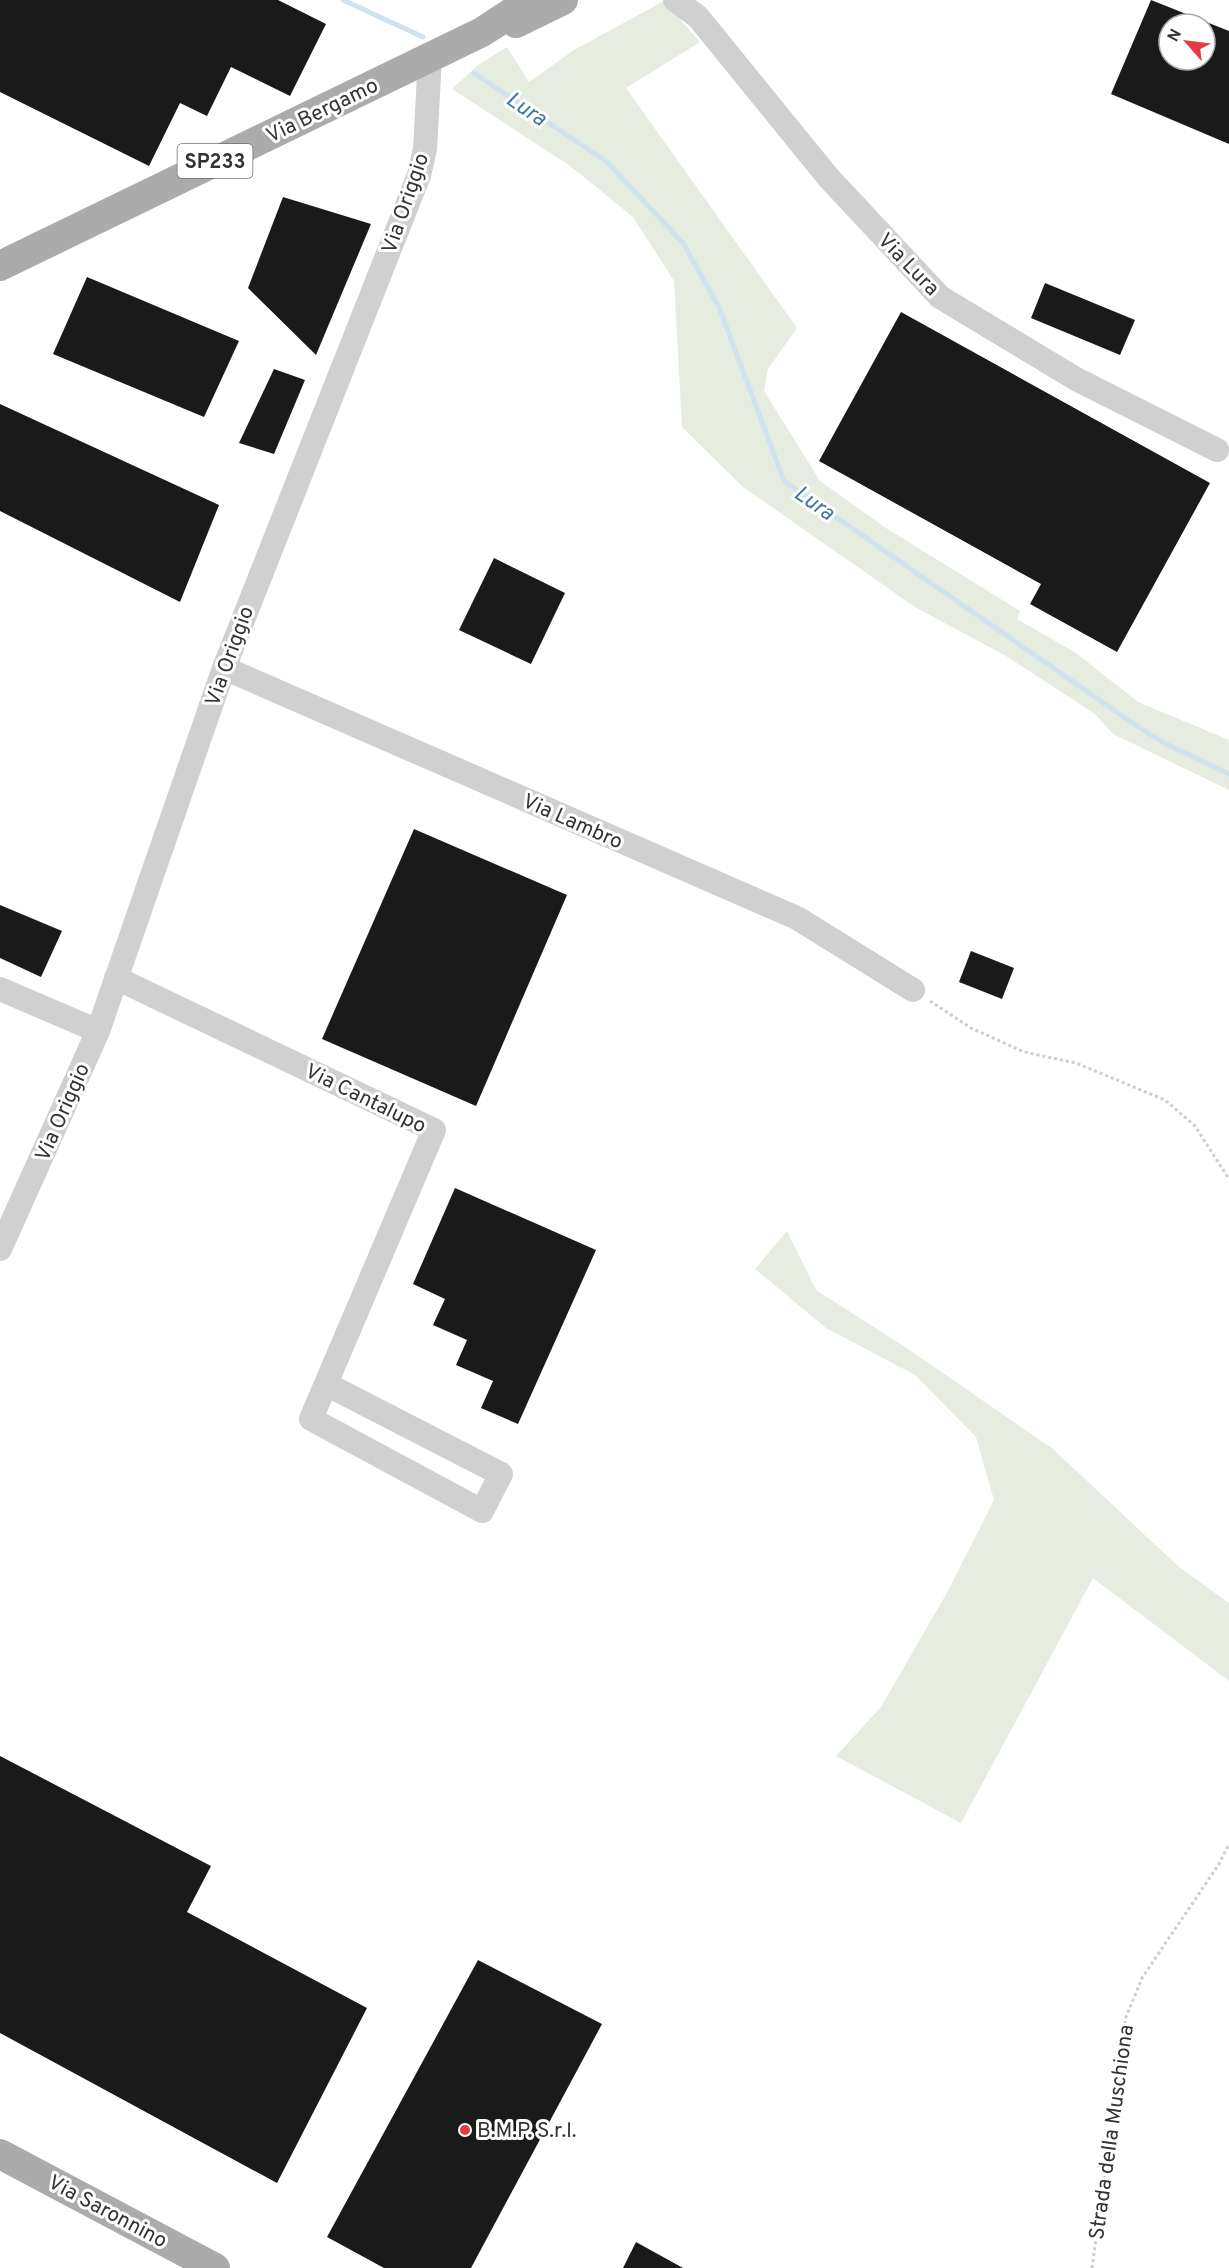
<svg xmlns="http://www.w3.org/2000/svg" width="1229" height="2268" font-family="Overpass,sans-serif">
<style>
.green{fill:#e6ecdf}
.lines{fill:none;stroke-linecap:round;stroke-linejoin:round}
.stream{stroke:#cfe2ee;stroke-width:5}
.building{fill:#1a1a1a;fill-rule:evenodd}
.path{stroke:#cdcdcd;stroke-width:3;stroke-dasharray:3 3;stroke-linecap:butt}
.minor{stroke:#d0d0d0;stroke-width:24}
.major{stroke:#ababab;stroke-width:30}
.poi-dot{fill:#e63946;stroke:#fff;stroke-width:2}
.labels{text-anchor:middle;stroke-width:6;stroke-linejoin:round;paint-order:stroke}
.shield{fill:#fff;stroke:#707070;stroke-width:1.5}
.shield-label{font-size:20px;font-weight:bold;fill:#333}
.street-label{font-size:21px;fill:#333;stroke:#fff}
.poi-label{font-size:21px;fill:#333;stroke:#fff;text-anchor:start}
.water-label{font-size:22px;font-style:italic;fill:#3f7597;stroke:#fff}
</style>
<rect width="100%" height="100%" fill="#fff"/>
<!-- green -->
<g class="green">
<path d="M664,1L700,42L626,88L797,328L768,369L764,391L820,481L886,528L1020,611L1017,619L1076,653L1138,702L1229,740V790L1113,734L1095,714L1006,656L915,607L743,487L682,427L674,281L633,217L569,165L452,89L478,65L507,47L529,82L574,50Z"/>
<path d="M787,1231L816,1290L908,1349L1053,1449L1179,1567L1229,1603V1681L1093,1578L961,1823L836,1756L881,1707L948,1591L994,1500L976,1437L915,1375L826,1328L755,1269Z"/>
</g>
<g class="lines">
<!-- stream -->
<g class="stream">
<path d="M343,0L423,37"/>
<path d="M474,73L606,161L683,243L719,307L784,481L1131,722L1166,744L1229,774"/>
</g>
</g>
<!-- building -->
<g class="building">
<path d="M0,0H278L326,24L290,96L231,67L207,116L180,103L149,166L0,92Z"/>
<path d="M1151,0L1229,31V144L1111,94ZM1169,24H1205V60H1169Z"/>
<path d="M283,197L371,224L316,355L248,288Z"/>
<path d="M87,277L239,341L204,417L53,354Z"/>
<path d="M1045,283L1135,320L1120,355L1031,318Z"/>
<path d="M901,312L1210,483L1117,652L1030,604L1041,584L819,461Z"/>
<path d="M274,369L305,380L274,454L239,443Z"/>
<path d="M0,404L219,505L180,602L0,511Z"/>
<path d="M494,558L565,593L531,664L459,630Z"/>
<path d="M414,829L567,895L476,1106L322,1039Z"/>
<path d="M0,905L62,931L41,977L0,958Z"/>
<path d="M971,951L1014,968L1002,999L959,982Z"/>
<path d="M455,1188L596,1250L518,1424L481,1408L493,1381L456,1365L467,1340L433,1325L445,1299L413,1284Z"/>
<path d="M0,1756L211,1866L187,1912L367,2008L277,2183L0,2033Z"/>
<path d="M478,1960L602,2024L471,2268H384L327,2237Z"/>
<path d="M636,2242L683,2268H623Z"/>
</g>
<g class="lines">
<!-- path -->
<g class="path">
<path d="M930,1001L971,1028L1024,1052L1076,1063L1165,1100L1195,1126L1229,1179"/>
<path d="M1092,2268L1126,2017L1142,1978L1219,1864L1229,1844"/>
</g>
<!-- minor -->
<g class="minor">
<path d="M675,0L698,17L828,177L940,297L1076,379L1217,450"/>
<path d="M224,668L797,918L913,990"/>
<path d="M116,978L434,1130L311,1419L482,1511L501,1474L326,1384"/>
<path d="M0,989L98,1031"/>
<path d="M0,1249L98,1031L224,668L419,175L425,149L430,57"/>
</g>
<!-- major -->
<g class="major">
<path d="M516,23L563,0"/>
<path d="M0,266L482,32L531,0"/>
<path d="M0,2154L215,2268"/>
</g>
</g>
<!-- markers -->
<circle class="poi-dot" cx="465" cy="2130" r="6"/>
<g class="labels">
<!-- shield labels -->
<rect class="shield" x="177.5" y="144" width="75" height="34" rx="4.5"/>
<g class="shield-label">
<text x="215" y="168">SP233</text>
</g>
<!-- street labels -->
<g class="street-label">
<text transform="translate(322 110) rotate(-26)" y="7">Via Bergamo</text>
<text transform="translate(405 203) rotate(-71)" y="7">Via Origgio</text>
<text transform="translate(909 264) rotate(46)" y="7">Via Lura</text>
<text transform="translate(229 656) rotate(-70)" y="7">Via Origgio</text>
<text transform="translate(573 821) rotate(24)" y="7">Via Lambro</text>
<text transform="translate(366 1098) rotate(26)" y="7">Via Cantalupo</text>
<text transform="translate(62 1112) rotate(-66)" y="7">Via Origgio</text>
<text transform="translate(1111 2132) rotate(-82)" y="7">Strada della Muschiona</text>
<text transform="translate(108 2211) rotate(28)" y="7">Via Saronnino</text>
</g>
<!-- poi labels -->
<g class="poi-label">
<text x="477" y="2137">B.M.P. S.r.l.</text>
</g>
<!-- water labels -->
<g class="water-label">
<text transform="translate(527 108) rotate(34)" y="8">Lura</text>
<text transform="translate(815 502) rotate(35)" y="8">Lura</text>
</g>
</g>
<!-- north arrow -->
<g transform="translate(1187 42) rotate(298)"><circle r="28" fill="#ffffff" stroke="#adadad" stroke-width="1.5"/>
<path d="M0-4.5L10 22L0 15L-10 22Z" fill="#e63946"/>
<text y="-9" font-size="16" font-weight="bold" text-anchor="middle" fill="#333333">N</text>
</g>
</svg>
